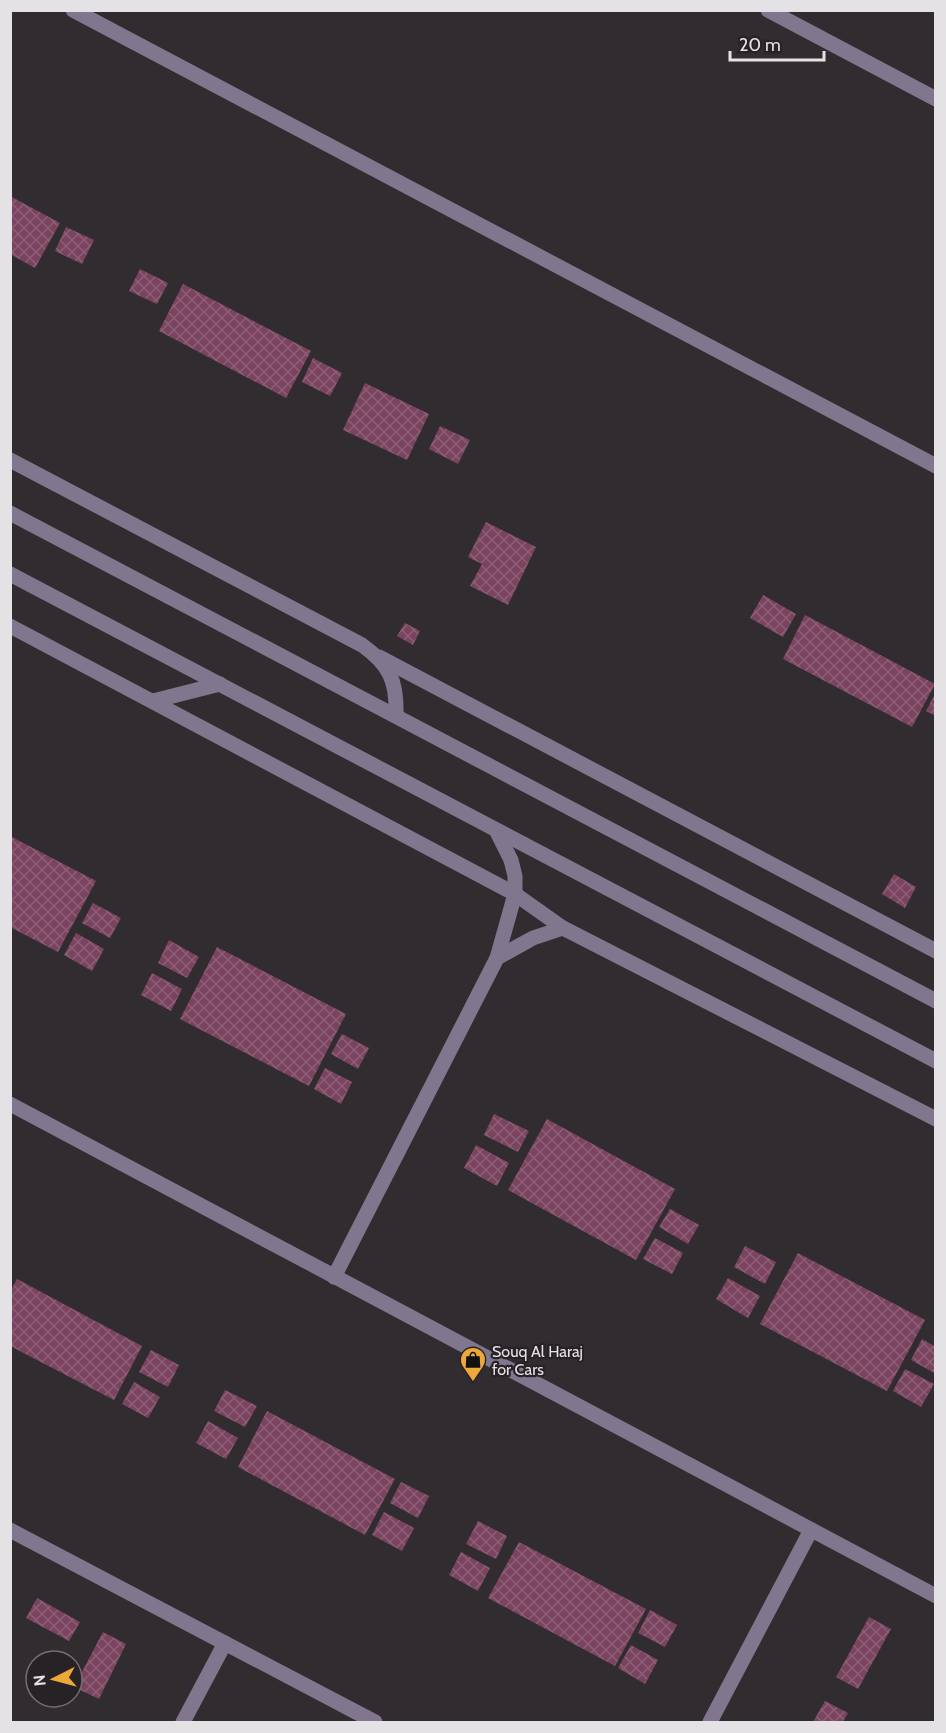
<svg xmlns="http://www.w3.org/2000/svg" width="946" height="1733" font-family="Cabin,sans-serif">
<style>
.building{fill:url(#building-cross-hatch)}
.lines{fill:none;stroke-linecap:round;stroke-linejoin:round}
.minor{stroke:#80768e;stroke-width:15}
.labels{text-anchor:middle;stroke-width:4.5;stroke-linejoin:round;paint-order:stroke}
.poi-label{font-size:16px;fill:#e5e2e5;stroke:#272226;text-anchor:start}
</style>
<defs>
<pattern id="building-cross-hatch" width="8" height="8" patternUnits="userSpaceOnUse" patternTransform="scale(1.5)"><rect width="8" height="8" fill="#7a435f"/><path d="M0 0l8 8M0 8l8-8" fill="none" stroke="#8d5e76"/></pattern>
</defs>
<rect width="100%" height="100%" fill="#312c30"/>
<!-- building -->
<g class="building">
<path d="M10,196L60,223L35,268L10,254Z"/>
<path d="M66,227L94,240L82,264L55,251Z"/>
<path d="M140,269L168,283L157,304L129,291Z"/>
<path d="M183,284L311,351L286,398L159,331Z"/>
<path d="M313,358L342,373L330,396L302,382Z"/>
<path d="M365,383L429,414L407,460L343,430Z"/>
<path d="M440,426L470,440L458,464L429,449Z"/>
<path d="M486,522L536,547L508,605L470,586L482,564L468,557Z"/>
<path d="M763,595L796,614L783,637L750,618Z"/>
<path d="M805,615L935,684L912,727L783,659Z"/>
<path d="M405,623L420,631L413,645L397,636Z"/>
<path d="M936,692V716L926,711Z"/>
<path d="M10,836L96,881L58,952L10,927Z"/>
<path d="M894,874L916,887L905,908L882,894Z"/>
<path d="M93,903L121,918L110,938L82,923Z"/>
<path d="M76,933L104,949L92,971L64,955Z"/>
<path d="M169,940L199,957L187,978L158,963Z"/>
<path d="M217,947L346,1014L309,1086L180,1019Z"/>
<path d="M152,973L182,989L171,1011L141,995Z"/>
<path d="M342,1034L369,1048L358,1069L331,1054Z"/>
<path d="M325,1068L352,1082L341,1104L314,1089Z"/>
<path d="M494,1114L529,1131L518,1152L484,1135Z"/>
<path d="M547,1119L675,1189L636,1260L508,1190Z"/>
<path d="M476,1145L509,1163L497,1186L464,1168Z"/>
<path d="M670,1209L699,1225L688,1244L659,1227Z"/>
<path d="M655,1238L683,1253L672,1274L643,1259Z"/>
<path d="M745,1246L776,1262L765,1284L734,1267Z"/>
<path d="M798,1253L925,1320L887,1391L760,1324Z"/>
<path d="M728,1278L760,1296L748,1318L716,1299Z"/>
<path d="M17,1279L142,1346L114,1400L10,1346V1292Z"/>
<path d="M922,1339L936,1347V1374L911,1360Z"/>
<path d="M151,1350L179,1365L168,1387L139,1372Z"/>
<path d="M905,1369L934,1384L921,1407L893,1391Z"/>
<path d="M134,1382L160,1397L148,1418L122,1404Z"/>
<path d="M225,1390L257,1406L245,1427L214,1411Z"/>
<path d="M267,1411L395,1479L365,1535L238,1467Z"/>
<path d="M208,1421L238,1438L226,1459L196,1443Z"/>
<path d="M401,1482L429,1496L418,1518L390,1503Z"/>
<path d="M384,1512L414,1528L402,1551L372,1535Z"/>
<path d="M478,1521L507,1536L496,1559L466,1544Z"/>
<path d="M519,1542L646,1609L615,1666L488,1598Z"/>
<path d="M461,1552L490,1568L478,1591L449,1575Z"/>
<path d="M37,1598L80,1622L69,1641L26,1618Z"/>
<path d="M650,1610L677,1625L665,1647L638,1633Z"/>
<path d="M869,1617L891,1629L858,1689L836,1677Z"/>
<path d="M103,1632L126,1644L99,1699L74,1687Z"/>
<path d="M631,1645L658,1660L645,1684L618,1668Z"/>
<path d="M825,1701L848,1713L843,1722H813Z"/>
</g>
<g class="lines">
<!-- minor -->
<g class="minor">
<path d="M73,10L936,466"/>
<path d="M768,10L936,99"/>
<path d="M10,460L362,645C390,665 397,681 396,715"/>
<path d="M10,513L936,1001"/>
<path d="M10,574L936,1061"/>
<path d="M10,626L515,894L563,928L936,1119"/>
<path d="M379,657L936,951"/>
<path d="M153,701L220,684"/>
<path d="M497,958L533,938L563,928"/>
<path d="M10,1104L936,1596"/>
<path d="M334,1277L497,958L515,894V876L511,860L496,830"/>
<path d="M10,1530L375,1722"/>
<path d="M183,1722L225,1643"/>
<path d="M710,1722L811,1530"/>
</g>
</g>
<!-- icons -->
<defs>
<symbol id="shop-pin" viewBox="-11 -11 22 30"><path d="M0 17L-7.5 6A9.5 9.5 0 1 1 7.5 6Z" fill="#eca93a" stroke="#272226"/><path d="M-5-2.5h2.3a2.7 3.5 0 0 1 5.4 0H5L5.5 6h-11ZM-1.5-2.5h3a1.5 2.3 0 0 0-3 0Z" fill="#111"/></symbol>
</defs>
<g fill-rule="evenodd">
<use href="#shop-pin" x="458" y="1345" width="30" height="40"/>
</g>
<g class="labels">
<!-- poi labels -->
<g class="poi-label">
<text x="492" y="1357">Souq Al Haraj<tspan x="492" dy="18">for Cars</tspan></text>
</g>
</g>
<!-- border -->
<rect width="946" height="1733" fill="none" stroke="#e5e2e5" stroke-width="24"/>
<!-- north arrow -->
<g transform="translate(54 1679) rotate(264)"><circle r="28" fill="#272226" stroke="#736f72" stroke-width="1.5"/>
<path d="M0-4.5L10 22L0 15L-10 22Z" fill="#eca93a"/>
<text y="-9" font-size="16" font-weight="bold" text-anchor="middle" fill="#e5e2e5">N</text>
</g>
<!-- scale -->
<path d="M730 51v9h94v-9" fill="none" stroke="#e5e2e5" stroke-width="3"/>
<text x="739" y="51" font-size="18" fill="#e5e2e5" stroke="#272226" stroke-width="4.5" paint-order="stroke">20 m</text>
</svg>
